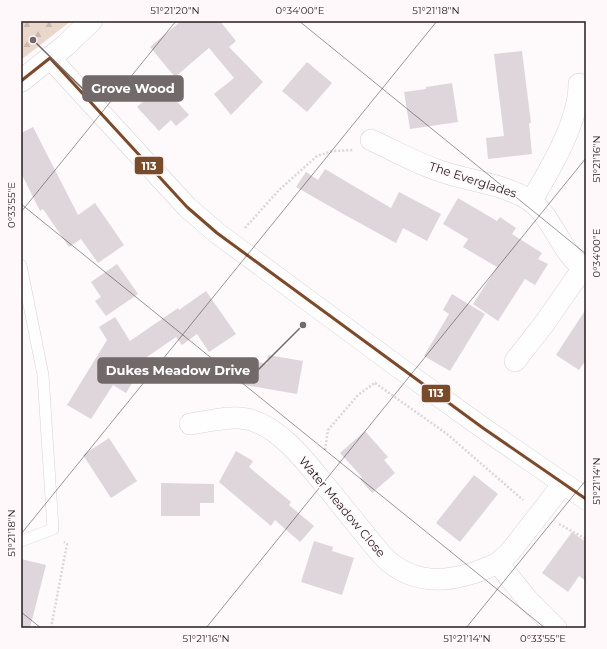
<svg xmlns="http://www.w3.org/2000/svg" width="607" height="649" font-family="Montserrat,sans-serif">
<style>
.forest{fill:url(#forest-firs)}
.building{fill:#dfd6dc}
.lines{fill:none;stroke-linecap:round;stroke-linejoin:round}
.service-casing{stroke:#dbd3d6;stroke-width:12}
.minor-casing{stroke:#dbd3d6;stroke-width:22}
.tertiary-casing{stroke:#dbd3d6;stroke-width:23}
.path{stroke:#d9d7d8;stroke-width:2.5;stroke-dasharray:2 2;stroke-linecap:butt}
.service{stroke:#fffefe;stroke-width:11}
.minor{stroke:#fffefe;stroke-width:21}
.tertiary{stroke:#fffefe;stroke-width:22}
.bus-1-casing{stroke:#fff8fa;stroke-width:6}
.bus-1{stroke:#7a4b2a;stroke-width:3}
.ticks{fill:none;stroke:#261b1d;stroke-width:1;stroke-opacity:0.45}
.labels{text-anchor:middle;stroke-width:3;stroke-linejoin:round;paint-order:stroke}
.street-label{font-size:12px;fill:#261b1d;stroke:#fff8fa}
.leader{fill:none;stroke:#72696b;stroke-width:1.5}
.callout-dot{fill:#72696b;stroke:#fff8fa;stroke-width:1.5}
.callout{fill:#72696b;stroke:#72696b;stroke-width:1.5}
.callout-label{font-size:13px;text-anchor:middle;font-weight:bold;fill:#fff}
.line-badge{stroke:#fff8fa;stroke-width:1.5}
.badge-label{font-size:11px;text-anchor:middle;font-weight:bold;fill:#fff}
.neatline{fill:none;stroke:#261b1d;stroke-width:1.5}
.ticks-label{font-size:10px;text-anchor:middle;fill:#261b1d}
</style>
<defs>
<pattern id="forest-firs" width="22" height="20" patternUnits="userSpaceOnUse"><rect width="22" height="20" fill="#e9d7cc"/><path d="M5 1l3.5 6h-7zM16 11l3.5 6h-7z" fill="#c8b8af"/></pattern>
</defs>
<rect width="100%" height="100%" fill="#fef9fb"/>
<!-- forest -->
<path class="forest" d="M21,21H71L21,60Z"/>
<!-- building -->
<g class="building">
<path d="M181,21H220L236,41L229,47L263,82L231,115L214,94L234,78L209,48L175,77L150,47Z"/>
<path d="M522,51L531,123H529L532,154L488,159L486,138L504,136L494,54Z"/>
<path d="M307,62L332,83L307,112L282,91Z"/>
<path d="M452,83L458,122L410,129L404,92L426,89V87Z"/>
<path d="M162,85L189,115L176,126L171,120L159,131L137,107Z"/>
<path d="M33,127L78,215L95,203L124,245L98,263L81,239L69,247L43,209L40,211L21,173V133Z"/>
<path d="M325,169L391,208L399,192L441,214L427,241L403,228L396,243L345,215L296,187L306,172L318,180Z"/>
<path d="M458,198L497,221L500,217L516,228L512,234L542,253L538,259L548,264L535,285L525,279L498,321L473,304L497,267L463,247L468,239L443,224Z"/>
<path d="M117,264L138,294L106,316L95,301L101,297L91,282Z"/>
<path d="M206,291L236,334L209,352L197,334L182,345L176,337L128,370L137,375L126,393L113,385L91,419L67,405L107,340L99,327L115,317L130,341L178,308L179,310Z"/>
<path d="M452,294L485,314L450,371L424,356L449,314L443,310Z"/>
<path d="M586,309V360L579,370L556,355Z"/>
<path d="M268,355L303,361L297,394L239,384L244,359L267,364Z"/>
<path d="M365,431L388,457L384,460L395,473L372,493L360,479L362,477L340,453Z"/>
<path d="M109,438L137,481L111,498L83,455Z"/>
<path d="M236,451L253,461L249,467L291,502L289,505L314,526L300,542L275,520L271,526L219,482Z"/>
<path d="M474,475L498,494L460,542L436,523Z"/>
<path d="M161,483L214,484V503H200V516H161Z"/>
<path d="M572,532L586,542V581L579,576L568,592L542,573Z"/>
<path d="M314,541L333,547L332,551L354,558L342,595L301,582Z"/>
<path d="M21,559L46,565L30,628H21Z"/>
</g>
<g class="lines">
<defs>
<path id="service" d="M21,265L43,375L53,529L21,541"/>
<g id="minor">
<path d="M50,58L187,207L217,233L397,366L483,428L586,499"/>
<path d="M371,140C393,150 416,163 440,171C468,181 505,184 529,200C554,217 560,253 586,270"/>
<path d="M531,201C550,170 579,121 579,84"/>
<path d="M515,361L544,324L583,268"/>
<path d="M190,424C206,422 231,415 247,419C283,427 311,469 334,496C350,516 366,536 382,555C415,590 458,582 498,563"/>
<path d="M556,628L527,599L498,563L510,552L563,484"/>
</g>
<path id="tertiary" d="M21,81L66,45L91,21"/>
</defs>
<!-- service casing -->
<use href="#service" class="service-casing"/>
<!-- minor casing -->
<use href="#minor" class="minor-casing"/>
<!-- tertiary casing -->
<use href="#tertiary" class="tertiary-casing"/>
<!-- path -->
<g class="path">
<path d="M245,228L279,190L317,156L333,151L353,150"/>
<path d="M375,383L447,434L523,500"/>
<path d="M325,450L328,430L358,395L376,382"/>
<path d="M559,524L586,539"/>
<path d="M51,628L67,544L64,542"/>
</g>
<!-- service -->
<use href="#service" class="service"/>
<!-- minor -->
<use href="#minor" class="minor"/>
<!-- tertiary -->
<use href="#tertiary" class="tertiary"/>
<defs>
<path id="bus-1" d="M21,81L50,58L187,207L217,233L483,428L586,499"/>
</defs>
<!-- bus-1 casing -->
<use href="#bus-1" class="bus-1-casing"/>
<!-- bus-1 -->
<use href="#bus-1" class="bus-1"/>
</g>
<!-- ticks -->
<path class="ticks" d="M299,21L586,254M21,204L545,628M21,212L176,21M21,534L437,21M21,612L41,628M206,628L586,158M466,628L586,480"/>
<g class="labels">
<!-- street labels -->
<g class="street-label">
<text transform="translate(473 180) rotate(18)" y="4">The Everglades</text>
<text transform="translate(342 507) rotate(50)" y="4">Water Meadow Close</text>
</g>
</g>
<!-- callouts -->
<path class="leader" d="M33 40L83 89M303 325L258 370"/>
<g class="callout-dot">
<circle cx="33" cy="40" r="4"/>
<circle cx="303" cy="325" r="4"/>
</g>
<g class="callout">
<rect x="83" y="76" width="100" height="25" rx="4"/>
<rect x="98" y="358" width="160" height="25" rx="4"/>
</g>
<g class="callout-label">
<text x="133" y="93">Grove Wood</text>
<text x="178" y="375">Dukes Meadow Drive</text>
</g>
<g class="line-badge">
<rect x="134" y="156" width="30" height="19" rx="4" fill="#7a4b2a"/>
<rect x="421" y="384" width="30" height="19" rx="4" fill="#7a4b2a"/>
</g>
<g class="badge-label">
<text x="149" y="170">113</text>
<text x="436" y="397">113</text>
</g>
<!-- border -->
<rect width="607" height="649" fill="none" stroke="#fff8fa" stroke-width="44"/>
<rect x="22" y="22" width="563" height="605" class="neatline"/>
<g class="ticks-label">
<text x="175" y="14">51°21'20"N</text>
<text x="300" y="14">0°34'00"E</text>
<text x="436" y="14">51°21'18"N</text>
<text transform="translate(596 159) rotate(-90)" y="4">51°21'16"N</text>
<text transform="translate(11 205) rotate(-90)" y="4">0°33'55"E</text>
<text transform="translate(596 253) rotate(-90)" y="4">0°34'00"E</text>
<text transform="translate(596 481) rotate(-90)" y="4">51°21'14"N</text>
<text transform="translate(11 533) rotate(-90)" y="4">51°21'18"N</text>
<text x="206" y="642">51°21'16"N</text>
<text x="467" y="642">51°21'14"N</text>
<text x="543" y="642">0°33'55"E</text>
</g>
</svg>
